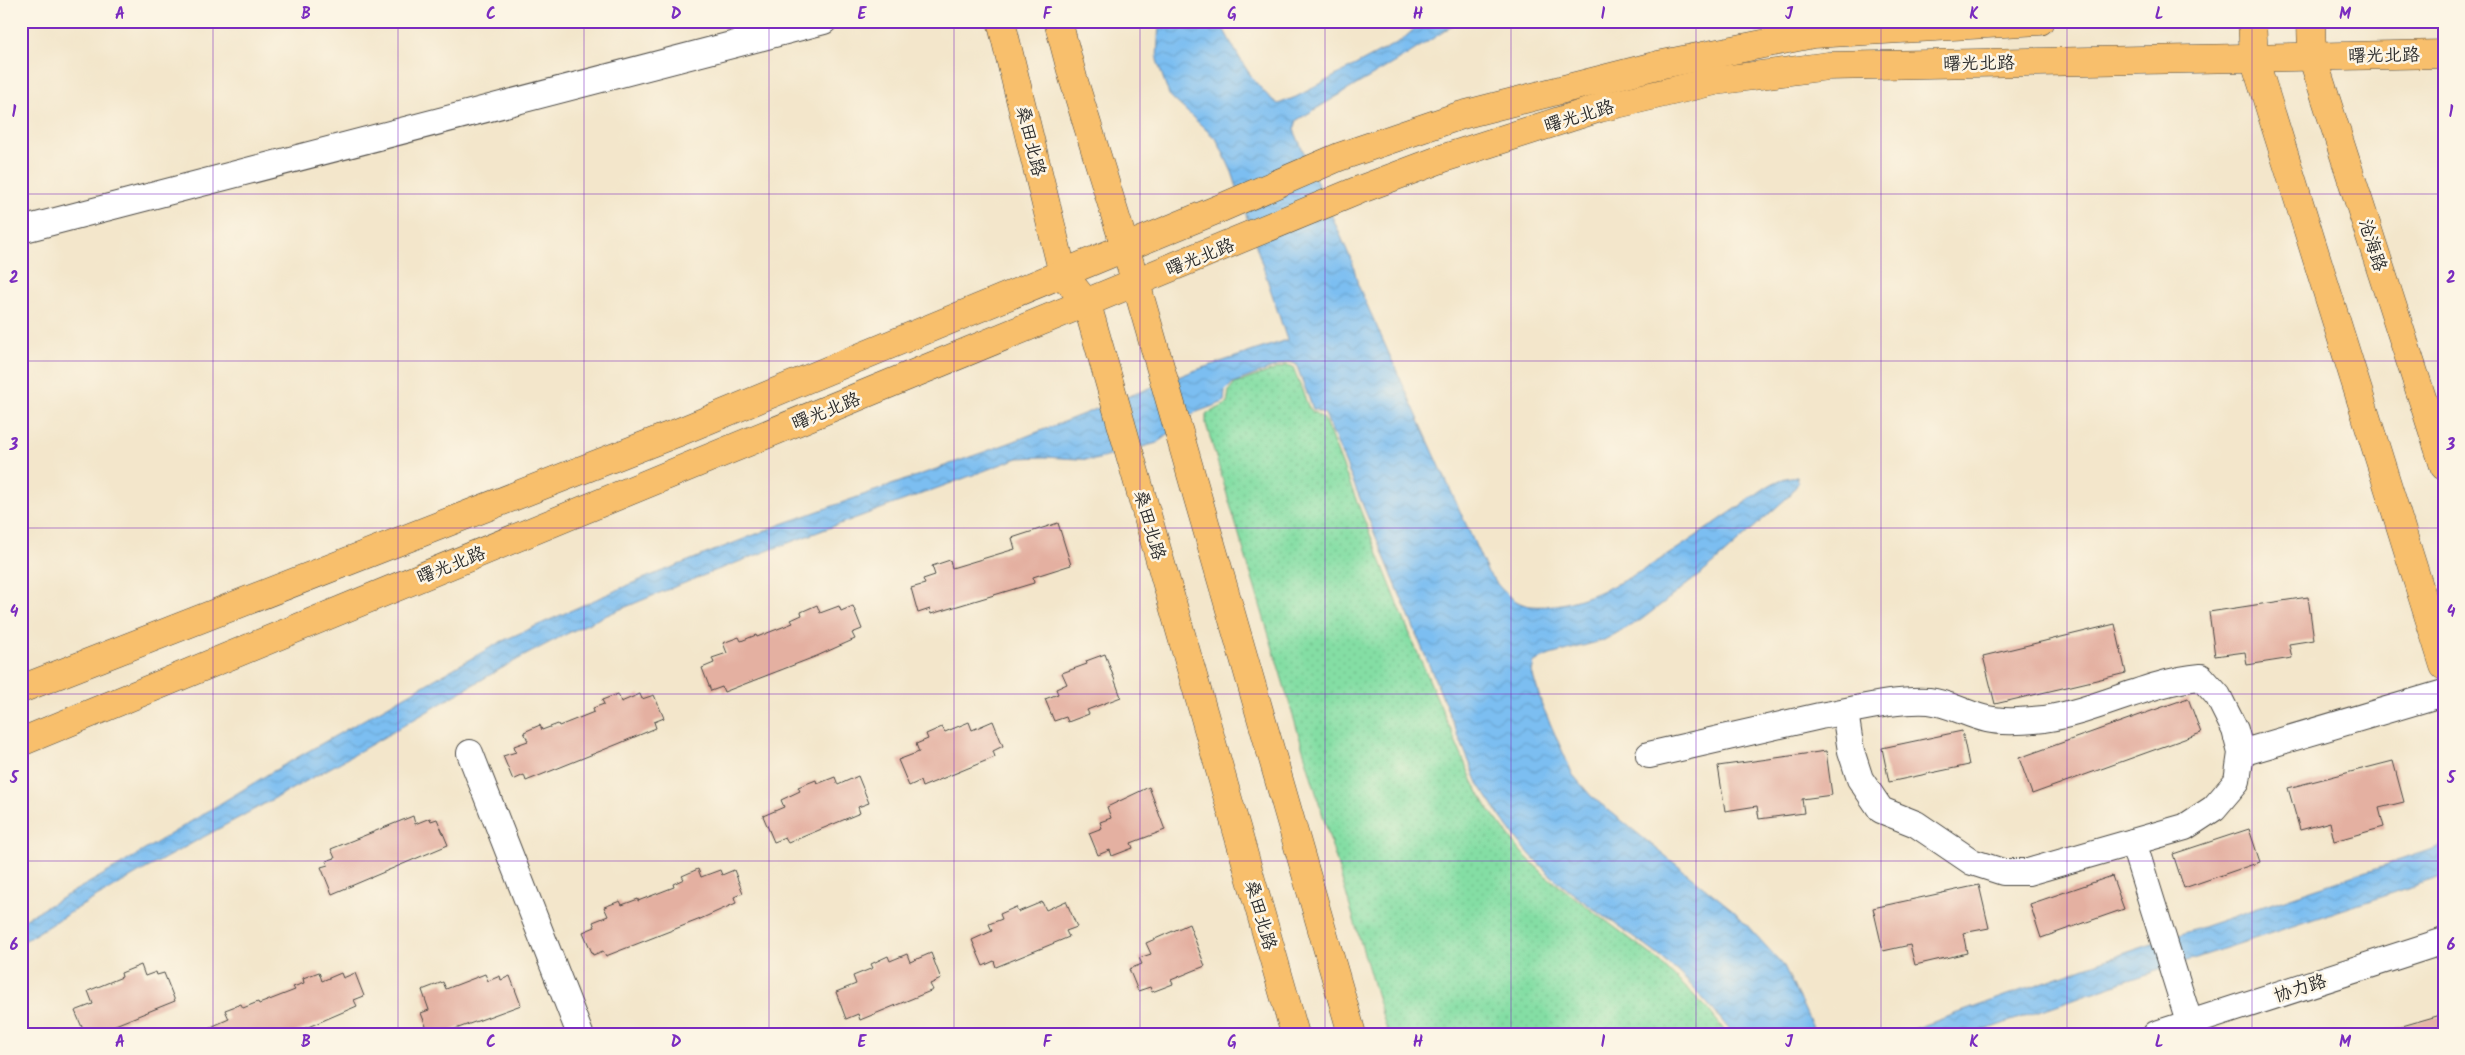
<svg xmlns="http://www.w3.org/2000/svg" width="2465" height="1055" font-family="Kalam,'LXGW WenKai TC',sans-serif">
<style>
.park{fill:url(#park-dots);stroke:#588468}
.water{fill:url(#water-waves);stroke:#53748e}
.building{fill:#e4b0a1}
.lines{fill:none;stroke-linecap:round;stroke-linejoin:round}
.minor-casing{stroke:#494743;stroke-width:28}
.major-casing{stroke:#494743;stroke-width:29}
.minor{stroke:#fff;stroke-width:26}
.major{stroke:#f8bf6c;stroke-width:28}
.grid{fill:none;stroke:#7b2cbf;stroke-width:1;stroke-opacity:0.55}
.labels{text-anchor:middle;stroke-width:5;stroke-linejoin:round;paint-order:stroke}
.street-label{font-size:18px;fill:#2b2b2b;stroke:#fcf5e5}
.neatline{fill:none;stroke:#7b2cbf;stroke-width:2}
.grid-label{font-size:16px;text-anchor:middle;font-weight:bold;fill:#7b2cbf}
</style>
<defs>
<pattern id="park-dots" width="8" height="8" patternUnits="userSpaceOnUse" patternTransform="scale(1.25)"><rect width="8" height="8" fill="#84dea4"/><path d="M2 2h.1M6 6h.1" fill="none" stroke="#72bf8d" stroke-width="1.8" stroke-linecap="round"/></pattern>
<pattern id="water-waves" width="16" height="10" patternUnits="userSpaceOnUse" patternTransform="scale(1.25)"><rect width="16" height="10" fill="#7bbef1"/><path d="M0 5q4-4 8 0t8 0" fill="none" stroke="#6aa3cf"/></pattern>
</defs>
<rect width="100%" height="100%" fill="#fcf5e5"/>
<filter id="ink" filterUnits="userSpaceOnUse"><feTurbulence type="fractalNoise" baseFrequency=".02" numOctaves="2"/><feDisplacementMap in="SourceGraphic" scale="10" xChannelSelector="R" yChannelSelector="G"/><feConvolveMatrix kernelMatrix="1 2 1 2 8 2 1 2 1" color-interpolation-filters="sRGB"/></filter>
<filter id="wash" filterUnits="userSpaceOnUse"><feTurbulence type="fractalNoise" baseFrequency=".0096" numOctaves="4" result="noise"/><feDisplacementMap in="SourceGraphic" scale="20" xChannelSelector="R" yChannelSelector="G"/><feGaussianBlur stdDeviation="1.12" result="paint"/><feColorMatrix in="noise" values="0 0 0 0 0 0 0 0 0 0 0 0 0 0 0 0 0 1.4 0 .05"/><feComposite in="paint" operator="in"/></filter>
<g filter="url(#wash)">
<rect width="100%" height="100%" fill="#f3e6cb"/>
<!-- park -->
<path class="park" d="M1287,365L1293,367L1308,406L1312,411L1324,419L1415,647L1473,782L1487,807L1522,853L1546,876L1653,956L1707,1008L1727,1034H1388L1206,424V414L1227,404L1229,391L1235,384Z"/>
<!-- water -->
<g class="water">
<path d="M1159,21H1219C1235,49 1251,85 1278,104L1296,97L1402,40L1423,21H1460L1407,55L1297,120L1294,130L1353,264L1358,285L1487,571C1498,585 1511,604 1531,606C1596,612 1688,541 1740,506C1756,495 1778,475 1797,477L1798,482L1790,495L1711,566L1641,620L1604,640L1550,655L1534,662L1532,672L1542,705L1573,775L1591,796L1734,911L1784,966L1816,1034H1733C1711,1007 1682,972 1654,952C1618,924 1578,901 1545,870C1518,844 1498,814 1478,783L1325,414L1313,409L1296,364L1288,362L1233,383L1225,391L1224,402L1194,413L1157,443L1095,460L1044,457L1018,458C884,509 748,555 616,611C518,653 430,712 337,764C231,823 123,878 21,943V921L117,867L270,773L500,642L635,582L782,524L1012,442L1196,370L1287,340L1232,172L1217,140L1169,95L1157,60Z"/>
<path d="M2444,845V876L2102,989L1974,1034H1900L2108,959Z"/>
</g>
<g id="blocks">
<!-- building -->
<g class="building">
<path d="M1058,523L1071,565L1033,577L1034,583L931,614L930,609L918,613L911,588L925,584L923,579L935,575L932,566L950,560L952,568L1015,549L1012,538Z"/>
<path d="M2308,597L2314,640L2289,644L2292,658L2247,665L2245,652L2215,656L2209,612Z"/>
<path d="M817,605L820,613L839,606L841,611L853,606L862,629L852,633L855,639L817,656L724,692L722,687L711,691L702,668L714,663L712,658L727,653L723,643L739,637L741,641L756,635L757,637L793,623L791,620L802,615L801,612Z"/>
<path d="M2115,624L2126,673L1995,704L1983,656Z"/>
<path d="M1105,654L1121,697L1087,710L1089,714L1068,722L1066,717L1054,721L1045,699L1058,694L1056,689L1067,684L1062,673L1087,664L1086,661Z"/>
<path d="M618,694L621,702L640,694L642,699L654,695L664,718L654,722L656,728L618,744L526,781L524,775L513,780L503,756L516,752L514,746L528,741L524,732L540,725L542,730L558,724L559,726L594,712L593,708L604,704L602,700Z"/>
<path d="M2188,698L2201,733L2032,794L2019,758Z"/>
<path d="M993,721L1003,746L993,751L995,757L922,787L920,781L909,786L898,760L919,752L916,744L928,739L926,734L942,727L945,732L969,722L972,730Z"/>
<path d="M1962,731L1969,765L1889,782L1882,748Z"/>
<path d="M1826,751L1832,795L1802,799L1804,813L1759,819L1757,806L1725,811L1718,766Z"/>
<path d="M2393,761L2404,802L2379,808L2384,827L2334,841L2330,822L2300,830L2288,788Z"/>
<path d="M858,776L869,803L858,807L860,813L788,843L785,838L774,842L763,816L784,807L781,800L800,791L798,787L816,780L817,784L835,777L838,785Z"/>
<path d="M1149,787L1165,830L1131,843L1133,848L1112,856L1110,850L1098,855L1089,833L1102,828L1100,822L1111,818L1107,807Z"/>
<path d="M413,816L415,824L430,818L431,821L437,819L448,845L332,894L321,867L328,865L326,861L335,858L331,849Z"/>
<path d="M2249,829L2260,862L2184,888L2173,854Z"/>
<path d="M698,869L701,877L720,870L722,875L734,870L743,893L734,897L736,903L698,920L606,956L603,951L593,955L583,932L595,927L593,922L608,916L604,907L620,901L622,905L638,899V901L674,887L673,884L684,879L682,876Z"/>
<path d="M2112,876L2124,909L2041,938L2030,904Z"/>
<path d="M1979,885L1989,928L1963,933L1967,953L1915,965L1910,945L1883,951L1873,908Z"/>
<path d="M1066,901L1077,927L1066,931L1069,937L996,967L994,961L983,966L972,940L992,931L989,924L1002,919L1000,914L1016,907L1018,912L1042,902L1046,910Z"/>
<path d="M1189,924L1205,966L1171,980L1173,984L1152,992L1150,987L1138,991L1129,969L1142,964L1139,958L1151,954L1146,943Z"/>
<path d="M931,953L941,979L930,984L933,990L860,1020L858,1014L846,1019L836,992L856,984L853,976L873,968L871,964L888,956L890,961L907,954L910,962Z"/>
<path d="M141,965L145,976L156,972L157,975L164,973L175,1001L93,1034H85L75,1011L93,1004L88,991L122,977L121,973Z"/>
<path d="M319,972L322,981L341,973L343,978L355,973L364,996L354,1000L357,1006L292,1034H195L229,1019L225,1010L241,1004L243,1008L258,1002L259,1004L295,990L293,987L304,983L303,978Z"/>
<path d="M485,974L488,981L500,976L501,980L510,976L521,1005L442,1034H429L421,1013L429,1010L422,990L443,982L446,989Z"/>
<path d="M2444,1014V1034H2393L2392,1029Z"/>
</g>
</g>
</g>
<g filter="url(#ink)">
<use href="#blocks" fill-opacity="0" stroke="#494743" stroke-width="1"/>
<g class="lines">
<defs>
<g id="minor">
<path d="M21,230L824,21"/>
<path d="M470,753L580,1034"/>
<path d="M2241,753L2444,693"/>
<path d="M1649,755L1820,716C1855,710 1893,699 1929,701C1949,703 1968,715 1987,719C2004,723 2026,721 2044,719C2098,711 2147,682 2201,677L2218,696L2235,730L2241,753L2237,781L2214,808L2185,827L2028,872H2003L1972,862L1916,824L1881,810L1860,779L1851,751L1845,712"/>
<path d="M2133,842L2193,1034"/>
<path d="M2156,1034L2444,941"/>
</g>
<g id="major">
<path d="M1001,21L1063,274L1087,304L1295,1034"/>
<path d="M1058,21L1073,78L1136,283L1352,1034"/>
<path d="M2252,21L2254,58L2444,666"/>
<path d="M2311,21L2312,56L2444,466"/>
<path d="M21,689L679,432L1221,208L1339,157L1462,115L1658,65L1813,34L2040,21"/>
<path d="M21,742L1359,190L1444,158L1600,108L1715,81L1828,66L2444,54"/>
</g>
</defs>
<!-- minor casing -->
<use href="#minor" class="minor-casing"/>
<!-- major casing -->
<use href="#major" class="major-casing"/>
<!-- minor -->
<use href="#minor" class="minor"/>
<!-- major -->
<use href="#major" class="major"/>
</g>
</g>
<!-- grid -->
<path class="grid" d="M213,21V1034M398,21V1034M584,21V1034M769,21V1034M954,21V1034M1140,21V1034M1325,21V1034M1511,21V1034M1696,21V1034M1881,21V1034M2067,21V1034M2252,21V1034M21,194H2444M21,361H2444M21,528H2444M21,694H2444M21,861H2444"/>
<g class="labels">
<!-- street labels -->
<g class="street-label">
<text transform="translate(2384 55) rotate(-1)" y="6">曙光北路</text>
<text transform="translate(1979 63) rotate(-1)" y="6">曙光北路</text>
<text transform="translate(1579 116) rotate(-17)" y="6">曙光北路</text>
<text transform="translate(1031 141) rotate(76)" y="6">桑田北路</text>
<text transform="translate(2373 245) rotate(72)" y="6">沧海路</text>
<text transform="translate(1200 257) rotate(-22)" y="6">曙光北路</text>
<text transform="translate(826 411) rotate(-22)" y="6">曙光北路</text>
<text transform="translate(1150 525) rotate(74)" y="6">桑田北路</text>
<text transform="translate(451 565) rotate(-22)" y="6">曙光北路</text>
<text transform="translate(1261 915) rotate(74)" y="6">桑田北路</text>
<text transform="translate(2300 988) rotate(-18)" y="6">协力路</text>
</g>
</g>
<!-- margin -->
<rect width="2465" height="1055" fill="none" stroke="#fcf5e5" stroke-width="55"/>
<rect x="28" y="28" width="2410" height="1000" class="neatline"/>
<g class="grid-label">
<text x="120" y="19">A</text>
<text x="306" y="19">B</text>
<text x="491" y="19">C</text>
<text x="676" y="19">D</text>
<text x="862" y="19">E</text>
<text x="1047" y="19">F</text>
<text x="1232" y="19">G</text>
<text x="1418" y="19">H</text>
<text x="1603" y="19">I</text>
<text x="1789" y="19">J</text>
<text x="1974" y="19">K</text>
<text x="2159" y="19">L</text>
<text x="2345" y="19">M</text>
<text x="14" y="117">1</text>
<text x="2451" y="117">1</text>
<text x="14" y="283">2</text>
<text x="2451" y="283">2</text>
<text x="14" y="450">3</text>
<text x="2451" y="450">3</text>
<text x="14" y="617">4</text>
<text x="2451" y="617">4</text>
<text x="14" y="783">5</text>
<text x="2451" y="783">5</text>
<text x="14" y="950">6</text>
<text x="2451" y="950">6</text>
<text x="120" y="1047">A</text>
<text x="306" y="1047">B</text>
<text x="491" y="1047">C</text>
<text x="676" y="1047">D</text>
<text x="862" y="1047">E</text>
<text x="1047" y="1047">F</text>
<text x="1232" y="1047">G</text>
<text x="1418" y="1047">H</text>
<text x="1603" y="1047">I</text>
<text x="1789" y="1047">J</text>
<text x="1974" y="1047">K</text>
<text x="2159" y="1047">L</text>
<text x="2345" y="1047">M</text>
</g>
</svg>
